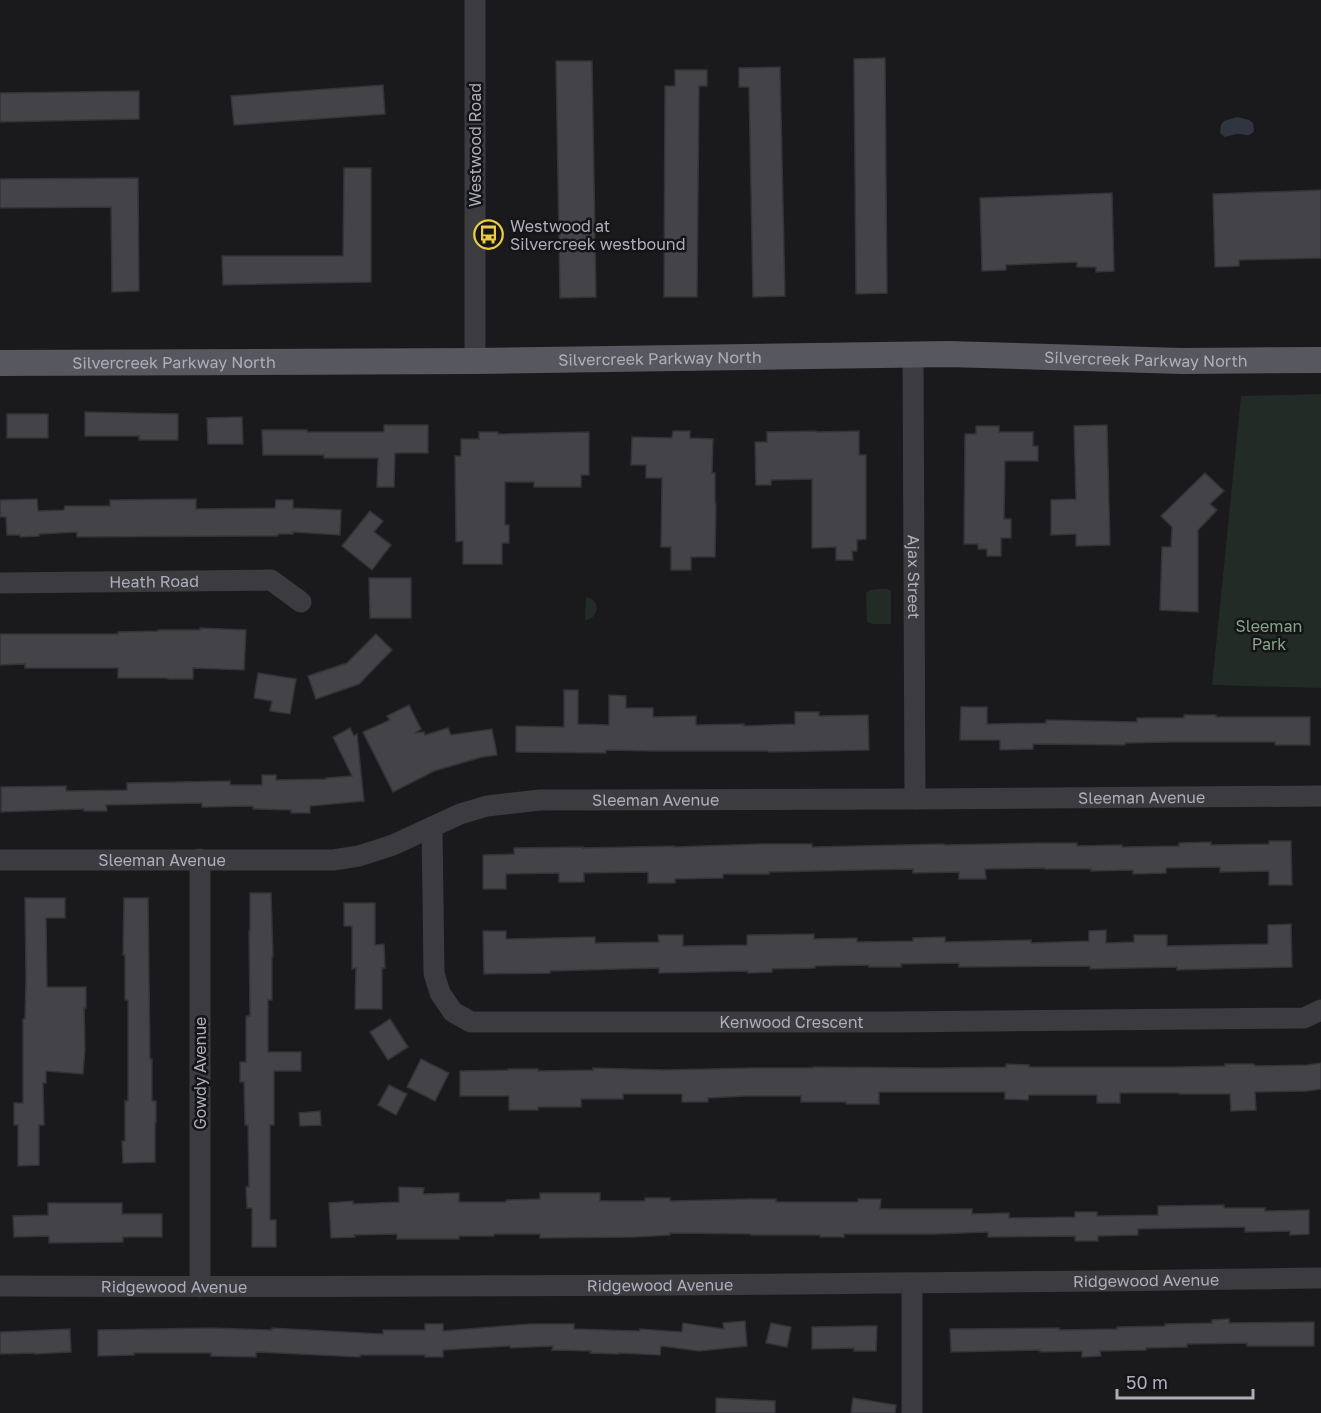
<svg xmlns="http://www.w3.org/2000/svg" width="1321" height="1413" font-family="'Golos Text',sans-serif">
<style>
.green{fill:#232b26}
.water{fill:#30363f}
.building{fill:#444448;stroke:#343337;stroke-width:1.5}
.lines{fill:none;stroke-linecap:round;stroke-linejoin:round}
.minor{stroke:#3b3b40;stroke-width:21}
.major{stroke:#57575f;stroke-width:26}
.labels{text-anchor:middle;stroke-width:5;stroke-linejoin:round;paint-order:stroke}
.street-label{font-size:16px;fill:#acafba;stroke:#151417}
.poi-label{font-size:16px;fill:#acafba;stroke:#151417;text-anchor:start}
.park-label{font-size:16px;fill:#85a48b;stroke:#151417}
</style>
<rect width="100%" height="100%" fill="#1a191b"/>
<!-- green -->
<g class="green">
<path d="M1321,394V688L1212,685L1241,396Z"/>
<path d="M879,589H888L891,591V624H872L867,622L866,593L870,590Z"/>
<path d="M586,597C593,599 597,602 597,610L593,617L585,621Z"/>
</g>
<!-- water -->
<path class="water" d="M1237,117L1249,120L1253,123L1254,131C1248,138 1246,134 1239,134C1234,134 1229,136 1225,137L1220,133L1221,125L1224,121Z"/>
<!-- building -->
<g class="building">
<path d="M885,58L887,293L856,294L854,59Z"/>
<path d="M556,61H592L596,297L560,298Z"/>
<path d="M780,67L785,296L753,297L749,87H739V68Z"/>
<path d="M675,70H707V86H699L697,297H664L665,86H675Z"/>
<path d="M383,85L385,114L234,125L231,96Z"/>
<path d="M139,91V119L0,122V93Z"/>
<path d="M344,168H371V282L223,285L222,256H343Z"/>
<path d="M138,178L139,291L112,292L111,207L0,208V179Z"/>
<path d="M1321,190V258L1239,260V266L1215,267L1213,194Z"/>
<path d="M1112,193L1114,271L1096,272V267H1077V262L1006,265V270L982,271L980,198Z"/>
<path d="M85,412L178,414V440H139V436H85Z"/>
<rect x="7" y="414" width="41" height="24"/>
<path d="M242,417L243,444H208L207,418Z"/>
<path d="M384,425H428V453H395L394,487H377L378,458H324V455H263L262,430H307V432H384Z"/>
<path d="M1107,425L1110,545L1076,546V534L1051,535V500L1076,499L1074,426Z"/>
<path d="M976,426H999V432H1033V446H1038V461H1005L1004,519H1011V538H1001V556H987V549H978V544H964L965,434H976Z"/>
<path d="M673,431H690V438L713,439L712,473H715V504H716L715,557H691V570H671V547H661L662,478H646V465H631L632,437L672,438Z"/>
<path d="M816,431V432L859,431V455H866V539L857,540V551H852L853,560H836V547L812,548V479L771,480V485H756L755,442H767V432Z"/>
<path d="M479,432H498V434L589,432V475H581V487H534V482H505V525H509V543H502V564H463V541L456,542L455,456H461V439H479Z"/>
<path d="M1205,473L1224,491L1210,504L1217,510L1198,530V612L1160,610L1162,547H1171L1172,527L1161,516Z"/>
<path d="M37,499L38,511L64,510L65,506H110V500L196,499V509L275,508L276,500H293V508L341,510L340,535L293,532V534H278V536L77,537V532L39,534V536L20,537V535H7L6,517H0V500Z"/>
<path d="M370,511L383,521L374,532L391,545L372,570L342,546Z"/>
<path d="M369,578H411V618H370Z"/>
<path d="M200,628L246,630L244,670L193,668V679H168V678H118V668H25V664L0,665V634H118V632L158,631V630H200Z"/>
<path d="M376,634L392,650L359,684L316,699L308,676L347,663Z"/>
<path d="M258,673L296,679L290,714L270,711L272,701L254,698Z"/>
<path d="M564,690H578V724L609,725V695L626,696V708H653V717L696,716V725L744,724V726L795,724V712H819V716L868,715L869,750L769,752L768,751H652L606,750V753L516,752V726L564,727Z"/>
<path d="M409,705L421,729L415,733L424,732L425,735L448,728L451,735L492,729L497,755L482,757L434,771L393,792L363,732L390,720L387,716Z"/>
<path d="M961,707H987V724L1046,723V720L1137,722V718H1184V715H1216V717H1310V745H1275V742H1171L1125,743V745L1033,744V749L1000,750V740H960Z"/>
<path d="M350,728L354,736L357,734L364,801L310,806V813H291V810L253,809V806L202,807V803L106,805L107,811H84V809L1,812V787L66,786V791L127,790V783L230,781V785H262V775H276V780L326,779V778L352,776L333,737Z"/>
<path d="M1269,841H1291L1292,885H1269V871L1220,872V867L1166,868V873L1133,874V870L1091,871V869H1045V868L985,869L986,879H959V872L913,873V869L769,872V874H723V878L675,879V883H648V872L584,873V882H559V873L506,874V889H483V855L514,854V848L583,847V848L674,846V847L760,844H812V847L944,844V845L1038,843H1077V846L1122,845V847L1179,846V843L1211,842V845L1269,844Z"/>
<path d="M250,893H271L273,956H272V1000H268V1052H301V1071H274V1125H270V1220H276V1247H252V1208H247L246,1187H249L248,1125H245L244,1082H240V1062H246V1016H250L249,931H250Z"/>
<path d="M25,898H65V918H46L47,987H86V1008H84L85,1049L83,1074L46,1071V1083H43L44,1125H39V1165L18,1166V1125H14V1103H23V1019H25L26,980Z"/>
<path d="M124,898H148L150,1059H152V1101H156V1123H155V1162L123,1163L122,1141H125V1101H128V1000H125V955H123Z"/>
<path d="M344,903H375V945L384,944L385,968H382V1009H355L356,968L352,969V926H344Z"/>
<path d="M1291,924L1292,967L1177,970V967L1090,969V966L959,967V963L901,964V967H869V965L815,966V968L772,969V972L748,973V971L659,973V968L550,971V973L484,974L483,931H506V939L595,937V943L659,942L658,935H683V946L747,945V935L814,934V939L857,938V942L913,941V938L945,937V942L1031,940V943L1089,941V931L1106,930V943L1134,942V935H1167V946L1268,944V925Z"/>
<path d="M390,1019L408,1047L388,1060L370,1032Z"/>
<path d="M421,1059L449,1073L435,1101L407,1087Z"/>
<path d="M1321,1063V1089L1307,1091L1255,1092L1256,1110L1231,1111L1230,1094H1179V1093H1120V1103H1097V1095H1029L1028,1100L1005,1099V1092H879V1104H846V1102H801V1096H746L708,1098V1102H682V1094H623V1099H581V1107H538V1110H509V1096H460V1071L508,1070V1069H538V1071L593,1070V1068L665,1070L750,1068H813V1067L936,1068L1006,1067V1064L1029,1065V1067H1179L1225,1066V1064H1254L1255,1066L1307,1065Z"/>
<path d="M389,1085L407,1094L396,1115L378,1105Z"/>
<path d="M320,1111L321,1125L300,1126L299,1113Z"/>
<path d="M399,1187L424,1188L423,1194L459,1193V1202H506V1200L540,1199V1193H600V1201H645V1198H670V1201L751,1199H776V1202H858V1199H881L880,1209H972V1214L1009,1213V1218L1075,1217V1212H1097V1216L1158,1215V1206L1224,1205V1208H1265V1211L1309,1210V1234L1290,1235V1231L1245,1232V1227L1138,1229V1235L1098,1236V1241H1075V1236L988,1237V1232L936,1234H844V1237H820V1235H751V1234L670,1233V1235L635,1237L540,1238V1234H494V1236H459V1239H397V1234L354,1235L355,1237L331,1238L329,1203L353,1201V1204L399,1202Z"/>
<path d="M48,1203H122V1214H162V1237H123V1242L49,1243V1236L14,1237L13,1216L48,1215Z"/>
<path d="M1229,1319V1323L1314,1322V1346H1247V1343L1187,1344V1347L1146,1348V1350L1100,1351L1101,1356L1082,1357V1351L1040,1352V1350L951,1352L950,1329L1059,1328V1330L1117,1329V1327L1165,1326V1324L1212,1323V1320Z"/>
<path d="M745,1321L747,1346L699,1351L661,1346L660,1355L619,1353V1354L590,1353L591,1351L552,1350L553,1346L510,1348V1346L443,1350V1357H425V1355H360V1357L256,1352V1357L211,1356V1353H134V1355L98,1356V1330L212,1328L272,1330V1328L383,1334V1330H425V1324H443V1331L530,1324H574V1329L640,1331V1329L682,1332L683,1323L724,1329L723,1323Z"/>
<path d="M771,1323L791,1327L787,1347L766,1343Z"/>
<path d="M859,1326H877L876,1351H854V1348L812,1349V1327Z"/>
<path d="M70,1329L71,1352L35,1354V1353L0,1354V1332Z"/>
<path d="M716,1398L775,1401V1413H716Z"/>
<path d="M853,1398L896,1405L895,1413H851Z"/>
</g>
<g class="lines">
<!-- minor -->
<g class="minor">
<path d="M475,0V361"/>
<path id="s1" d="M913,355L915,799"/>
<path id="s2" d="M0,583L271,580L301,602"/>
<path id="s3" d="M432,827L434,973L440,993L453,1012L471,1022H891L1304,1018L1321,1010"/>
<path id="s4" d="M0,860H333L359,856L393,845L460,814L487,806L540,800L915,799L1321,796"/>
<path id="s5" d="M0,1286C440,1288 881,1284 1321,1278"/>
<path d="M200,1287V859"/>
<path d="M912,1413V1283"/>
</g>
<!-- major -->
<path class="major" id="s6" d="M0,363L475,361L948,354L1182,361L1321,360"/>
</g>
<!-- icons -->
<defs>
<symbol id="bus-ring" viewBox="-11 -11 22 22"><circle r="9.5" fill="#151417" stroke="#eacb42" stroke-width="1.5"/><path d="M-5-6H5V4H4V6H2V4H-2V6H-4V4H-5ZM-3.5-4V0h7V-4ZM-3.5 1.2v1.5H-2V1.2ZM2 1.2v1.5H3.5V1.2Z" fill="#eacb42"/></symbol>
</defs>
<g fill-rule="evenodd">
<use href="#bus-ring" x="472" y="218" width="33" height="33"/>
</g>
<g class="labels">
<!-- street labels -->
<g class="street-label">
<text transform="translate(475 145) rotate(-90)" y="6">Westwood Road</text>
<text dy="6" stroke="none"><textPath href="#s6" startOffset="660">Silvercreek Parkway North</textPath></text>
<text dy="6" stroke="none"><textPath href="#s6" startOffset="1146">Silvercreek Parkway North</textPath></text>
<text dy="6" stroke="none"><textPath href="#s6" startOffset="174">Silvercreek Parkway North</textPath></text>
<text dy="6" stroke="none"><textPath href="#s1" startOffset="222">Ajax Street</textPath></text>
<text dy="6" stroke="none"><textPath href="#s2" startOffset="154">Heath Road</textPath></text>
<text dy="6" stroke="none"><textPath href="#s4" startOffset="1152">Sleeman Avenue</textPath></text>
<text dy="6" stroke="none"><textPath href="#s4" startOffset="666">Sleeman Avenue</textPath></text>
<text dy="6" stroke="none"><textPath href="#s4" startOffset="162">Sleeman Avenue</textPath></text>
<text dy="6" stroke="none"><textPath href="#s3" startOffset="531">Kenwood Crescent</textPath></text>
<text transform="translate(200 1073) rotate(-90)" y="6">Gowdy Avenue</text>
<text dy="6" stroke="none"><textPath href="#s5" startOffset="1146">Ridgewood Avenue</textPath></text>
<text dy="6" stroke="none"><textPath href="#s5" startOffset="660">Ridgewood Avenue</textPath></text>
<text dy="6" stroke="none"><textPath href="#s5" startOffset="174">Ridgewood Avenue</textPath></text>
</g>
<!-- poi labels -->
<g class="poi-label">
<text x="510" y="232">Westwood at<tspan x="510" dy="18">Silvercreek westbound</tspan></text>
</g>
<!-- park labels -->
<g class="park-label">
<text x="1269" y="632">Sleeman<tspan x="1269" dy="18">Park</tspan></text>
</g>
</g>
<!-- scale -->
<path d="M1117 1389v9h136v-9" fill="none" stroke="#acafba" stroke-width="3"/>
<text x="1126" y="1389" font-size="18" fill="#acafba" stroke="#151417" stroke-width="4.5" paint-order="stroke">50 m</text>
</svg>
